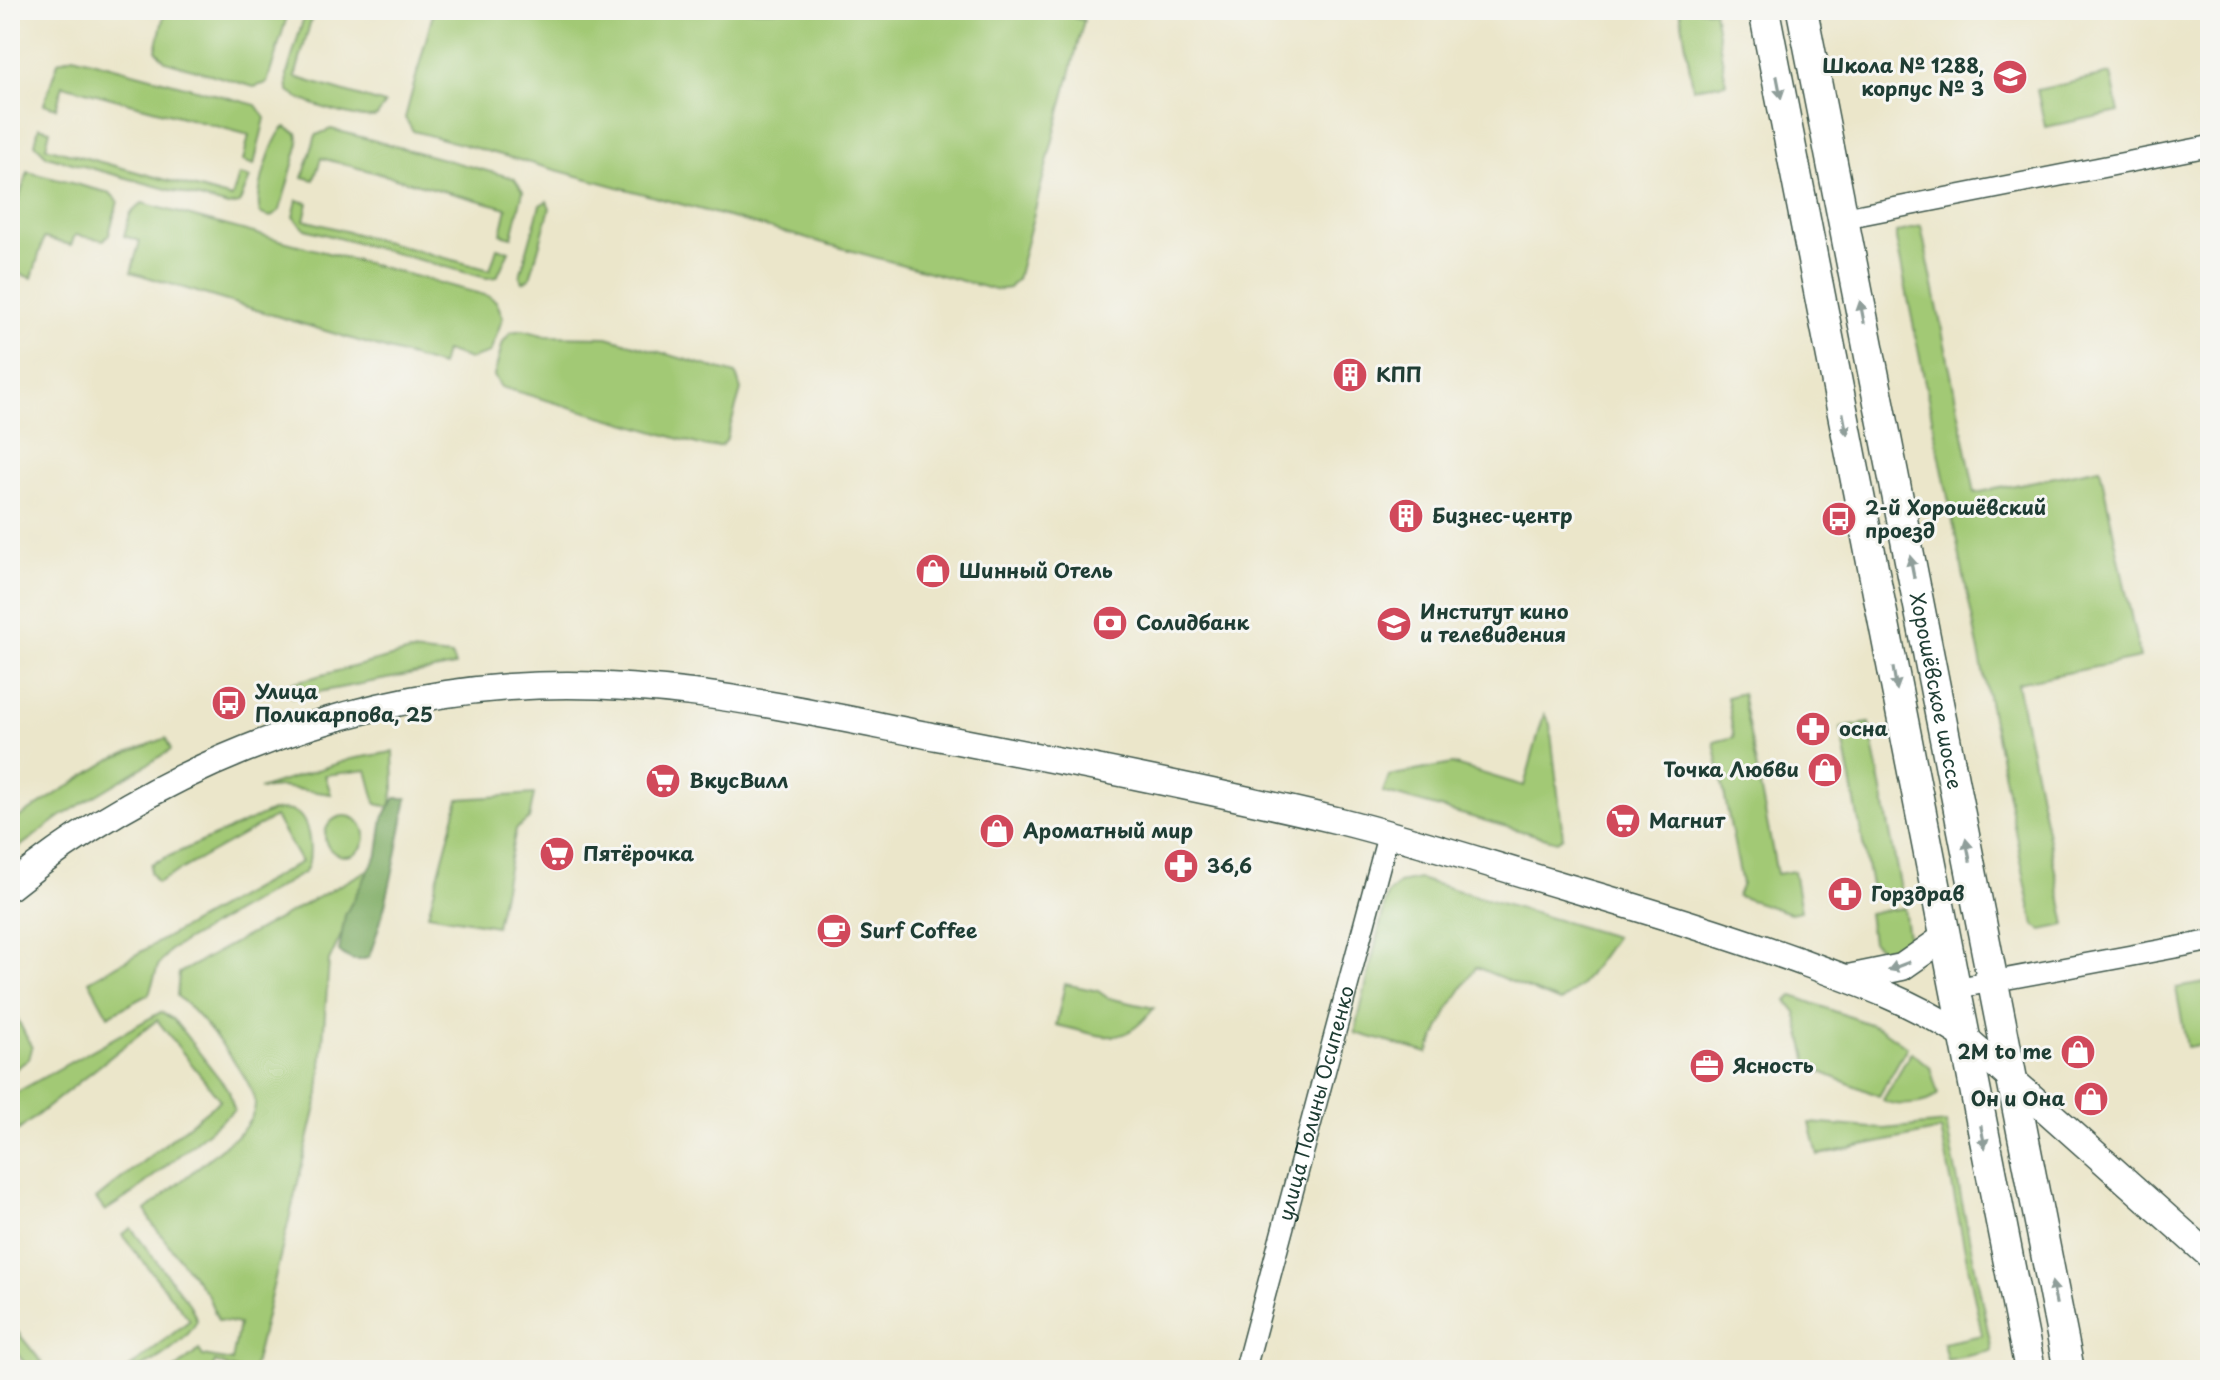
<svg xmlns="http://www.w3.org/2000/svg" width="2220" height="1380" font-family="'Playpen Sans',sans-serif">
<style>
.green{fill:#a2c975;stroke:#608354;stroke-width:2}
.forest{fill:#81ad66;stroke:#50754d;stroke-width:2}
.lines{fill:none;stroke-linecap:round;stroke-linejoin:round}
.minor-casing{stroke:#3e564a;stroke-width:23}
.tertiary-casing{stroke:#3e564a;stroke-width:29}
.secondary-casing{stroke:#3e564a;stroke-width:33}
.minor{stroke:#fff;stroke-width:20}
.tertiary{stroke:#fff;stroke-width:26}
.secondary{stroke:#fff;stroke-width:30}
.oneway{fill:#8f9e9a}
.labels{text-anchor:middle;stroke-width:6;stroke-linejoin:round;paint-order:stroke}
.poi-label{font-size:20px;font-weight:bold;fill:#1f3d34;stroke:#f6f6f2;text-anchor:start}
.street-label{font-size:20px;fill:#1f3d34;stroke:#f6f6f2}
</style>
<rect width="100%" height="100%" fill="#f6f6f2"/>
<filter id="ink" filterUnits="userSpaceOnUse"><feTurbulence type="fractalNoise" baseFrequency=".0125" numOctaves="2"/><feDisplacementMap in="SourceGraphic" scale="16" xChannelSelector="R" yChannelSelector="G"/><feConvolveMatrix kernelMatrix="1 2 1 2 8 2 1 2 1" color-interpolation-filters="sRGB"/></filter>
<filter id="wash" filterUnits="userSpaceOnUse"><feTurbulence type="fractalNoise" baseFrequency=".006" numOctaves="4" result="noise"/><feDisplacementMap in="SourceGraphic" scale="32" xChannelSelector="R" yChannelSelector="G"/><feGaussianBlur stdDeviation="1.8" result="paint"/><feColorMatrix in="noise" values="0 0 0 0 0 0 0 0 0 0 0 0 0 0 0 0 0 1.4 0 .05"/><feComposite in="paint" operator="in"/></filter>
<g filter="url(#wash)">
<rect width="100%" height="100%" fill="#ebe6ca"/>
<!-- green -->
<g class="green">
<path d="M165,10H289L267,83L254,87L165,61L156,50Z"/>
<path d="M306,10H314L295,77L385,104L377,116C360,122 302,103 288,91L287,74Z"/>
<path d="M434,10H1049L1084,20L1017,279L1009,288L995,290L413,131L405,118Z"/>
<path d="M1680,10H1714L1726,83L1693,88Z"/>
<path d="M73,56L256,105L265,118L254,165L243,161L249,135L63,85L56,108L44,104L58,62Z"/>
<path d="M2111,74L2119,112L2045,127L2037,90Z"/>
<path d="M39,127L50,130L46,147L232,198L239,175L250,178L239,204L228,206L47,156L35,144Z"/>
<path d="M285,127L297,133L299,143L280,210L271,217L261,214C252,202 272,135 285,127Z"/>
<path d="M331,129L514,178L523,191L512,237L501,234L507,208L321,158L314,180L303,177L316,135Z"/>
<path d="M28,172L110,193L118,201L109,234L104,240L75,235L71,245L44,238L32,278L10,271V223Z"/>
<path d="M297,200L308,203L304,220L490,270L497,248L509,251L497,277L486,278L305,229L293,217Z"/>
<path d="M547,201L550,208L530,278L523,282L520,276L540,205Z"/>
<path d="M142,203L488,296L496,301L503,317L490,353L470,359L445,351L441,366L131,272L140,241L124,236L130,214Z"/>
<path d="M1921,226L1975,493L2100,468L2140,658L2017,683L2066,925L2042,930L2034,925L1896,239V233Z"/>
<path d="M523,330L546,336L607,337L736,374L741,390L726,441L721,446L707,447L501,387L494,376L503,342L511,332Z"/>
<path d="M410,652L452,656L455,666L292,697L288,684Z"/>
<path d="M1742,693L1777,874L1794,871L1801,911L1790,913L1737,896L1742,884L1714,742L1734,737L1727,697Z"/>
<path d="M1544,714L1550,724L1563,837L1557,841L1383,792L1389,776L1452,764L1524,786Z"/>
<path d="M1869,723L1901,890L1873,896L1841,728Z"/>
<path d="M166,738L171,750L60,817L10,854V823L112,759Z"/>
<path d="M393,752L394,788L390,807L376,804L367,770L325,775L331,794L281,787L259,789L351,759Z"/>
<path d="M534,794L529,819L516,829L496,926L428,914L459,799Z"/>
<path d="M272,811C280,810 292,809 298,814C311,825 313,859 305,872L170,950L158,966L149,994L108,1016L89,981L301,862L275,817L157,883L150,872L151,864Z"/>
<circle cx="345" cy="836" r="20"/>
<path d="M373,867L329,961L319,1094L253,1370H237L215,1362L212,1370H174L199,1350L203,1356L232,1361L239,1324L218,1320L207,1294L151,1222L146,1210L242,1131C249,1122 255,1114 255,1103C254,1079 197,1012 177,996L179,973Z"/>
<path d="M1419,879L1615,937L1581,985L1560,1002L1476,967L1448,1010L1428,1053L1355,1033L1387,895L1399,883Z"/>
<path d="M1904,908L1908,937L1901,948L1882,949L1872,942L1868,913Z"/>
<path d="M2210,982V1043L2187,1047L2176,988Z"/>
<path d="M1065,984L1098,991L1108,998L1154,1008C1121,1051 1103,1035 1056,1025Z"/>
<path d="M1793,996L1880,1028L1907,1047L1879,1096L1809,1067L1796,1012L1787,1001Z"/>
<path d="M10,1004L32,1048L29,1059L10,1073Z"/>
<path d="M161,1012L173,1019L229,1091L234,1110L132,1194L105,1211L96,1199L220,1100L157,1020L10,1137V1096Z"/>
<path d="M1911,1052L1930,1067L1938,1094C1928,1105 1896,1108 1883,1100Z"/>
<path d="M1810,1123L1884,1129L1946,1123L1992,1351L1947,1360L1943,1343L1982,1335L1941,1130L1818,1155Z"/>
<path d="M131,1228L190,1305L197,1320C190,1339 147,1370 127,1370L190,1320L122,1235Z"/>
<path d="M11,1324L48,1370H30L10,1344Z"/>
</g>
<!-- forest -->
<path class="forest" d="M395,798H407C397,852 388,905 369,957C356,963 349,960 339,951L345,915L378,853L383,818Z"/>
</g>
<g filter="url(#ink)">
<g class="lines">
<defs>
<g id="minor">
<path d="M1844,218L2210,146"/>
<path d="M1952,989L2210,941"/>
<path id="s1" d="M1245,1370L1388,835"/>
</g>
<g id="tertiary">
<path d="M10,887C149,774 330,700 509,687C657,676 793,709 937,737C1072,763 1206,789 1340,821C1416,840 1492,865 1567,887C1646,910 1725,934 1802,962C1857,982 1913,1002 1961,1034L2210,1256"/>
<path d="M1848,978L1902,967L1942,939"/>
</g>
<g id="secondary">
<path d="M1764,10C1853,463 1939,917 2030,1370"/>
<path id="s2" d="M1802,10L2069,1370"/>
</g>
</defs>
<!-- minor casing -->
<use href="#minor" class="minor-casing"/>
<!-- tertiary casing -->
<use href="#tertiary" class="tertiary-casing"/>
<!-- secondary casing -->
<use href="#secondary" class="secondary-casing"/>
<!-- minor -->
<use href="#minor" class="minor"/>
<!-- tertiary -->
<use href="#tertiary" class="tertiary"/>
<!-- secondary -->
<use href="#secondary" class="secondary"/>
</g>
<!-- one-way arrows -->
<defs><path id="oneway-solid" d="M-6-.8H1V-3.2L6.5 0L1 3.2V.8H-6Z" transform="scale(2)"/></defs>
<g class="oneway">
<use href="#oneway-solid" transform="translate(1779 87) rotate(79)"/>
<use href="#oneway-solid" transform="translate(1862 312) rotate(-101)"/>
<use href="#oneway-solid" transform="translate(1845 424) rotate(79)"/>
<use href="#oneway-solid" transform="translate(1912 567) rotate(-101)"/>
<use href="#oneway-solid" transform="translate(1895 679) rotate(80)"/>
<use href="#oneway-solid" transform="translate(1968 850) rotate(-101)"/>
<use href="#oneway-solid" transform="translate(1899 966) rotate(159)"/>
<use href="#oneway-solid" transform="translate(1983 1137) rotate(79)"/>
<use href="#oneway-solid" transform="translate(2054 1293) rotate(-101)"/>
</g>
</g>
<!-- icons -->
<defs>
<symbol id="school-disc" viewBox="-11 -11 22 22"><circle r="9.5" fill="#d1495b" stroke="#f6f6f2"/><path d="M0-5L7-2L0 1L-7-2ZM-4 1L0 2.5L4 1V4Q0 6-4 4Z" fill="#fff"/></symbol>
<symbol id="building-disc" viewBox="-11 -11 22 22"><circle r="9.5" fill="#d1495b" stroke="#f6f6f2"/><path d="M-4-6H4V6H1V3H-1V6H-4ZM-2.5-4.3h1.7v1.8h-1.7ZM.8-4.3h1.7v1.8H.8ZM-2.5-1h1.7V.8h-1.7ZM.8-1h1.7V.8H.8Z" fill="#fff"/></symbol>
<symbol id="bus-disc" viewBox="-11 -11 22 22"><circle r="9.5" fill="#d1495b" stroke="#f6f6f2"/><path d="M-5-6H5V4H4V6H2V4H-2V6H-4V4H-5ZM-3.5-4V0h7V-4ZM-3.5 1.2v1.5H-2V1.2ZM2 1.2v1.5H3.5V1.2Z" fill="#fff"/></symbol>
<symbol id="shop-disc" viewBox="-11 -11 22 22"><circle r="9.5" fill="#d1495b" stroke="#f6f6f2"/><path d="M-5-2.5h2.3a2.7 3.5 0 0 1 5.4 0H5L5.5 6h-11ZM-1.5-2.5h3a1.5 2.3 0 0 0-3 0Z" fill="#fff"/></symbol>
<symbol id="bank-disc" viewBox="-11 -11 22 22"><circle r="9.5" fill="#d1495b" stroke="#f6f6f2"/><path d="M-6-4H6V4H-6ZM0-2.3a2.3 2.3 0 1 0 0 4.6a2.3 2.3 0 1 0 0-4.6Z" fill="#fff"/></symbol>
<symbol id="university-disc" viewBox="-11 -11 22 22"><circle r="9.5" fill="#d1495b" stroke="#f6f6f2"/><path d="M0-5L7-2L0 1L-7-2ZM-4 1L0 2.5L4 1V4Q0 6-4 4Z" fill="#fff"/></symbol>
<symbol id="pharmacy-disc" viewBox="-11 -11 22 22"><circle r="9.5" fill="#d1495b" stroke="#f6f6f2"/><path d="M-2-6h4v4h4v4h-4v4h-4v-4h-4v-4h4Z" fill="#fff"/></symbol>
<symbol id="supermarket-disc" viewBox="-11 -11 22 22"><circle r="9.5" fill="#d1495b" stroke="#f6f6f2"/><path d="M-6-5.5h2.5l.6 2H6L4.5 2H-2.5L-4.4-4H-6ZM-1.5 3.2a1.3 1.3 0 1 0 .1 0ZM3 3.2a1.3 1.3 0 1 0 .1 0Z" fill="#fff"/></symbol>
<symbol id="cafe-disc" viewBox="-11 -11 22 22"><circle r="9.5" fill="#d1495b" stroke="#f6f6f2"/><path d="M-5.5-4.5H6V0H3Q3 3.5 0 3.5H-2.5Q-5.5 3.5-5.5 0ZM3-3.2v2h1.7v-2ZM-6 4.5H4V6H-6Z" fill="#fff"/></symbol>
<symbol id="office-disc" viewBox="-11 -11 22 22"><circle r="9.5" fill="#d1495b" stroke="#f6f6f2"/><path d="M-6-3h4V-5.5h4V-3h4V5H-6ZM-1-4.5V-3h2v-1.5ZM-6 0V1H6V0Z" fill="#fff"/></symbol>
</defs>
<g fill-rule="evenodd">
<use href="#school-disc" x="1990" y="57" width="40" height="40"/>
<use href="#building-disc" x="1330" y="355" width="40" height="40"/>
<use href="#building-disc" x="1386" y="496" width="40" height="40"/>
<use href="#bus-disc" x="1819" y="499" width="40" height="40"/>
<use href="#shop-disc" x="913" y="551" width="40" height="40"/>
<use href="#bank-disc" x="1090" y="603" width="40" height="40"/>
<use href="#university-disc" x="1374" y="604" width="40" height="40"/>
<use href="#bus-disc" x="209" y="683" width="40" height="40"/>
<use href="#pharmacy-disc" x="1793" y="709" width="40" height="40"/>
<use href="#shop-disc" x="1805" y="750" width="40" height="40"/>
<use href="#supermarket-disc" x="643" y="761" width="40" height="40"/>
<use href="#supermarket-disc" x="1603" y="801" width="40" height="40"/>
<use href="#shop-disc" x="977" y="811" width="40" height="40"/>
<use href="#supermarket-disc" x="537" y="834" width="40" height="40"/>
<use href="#pharmacy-disc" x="1161" y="846" width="40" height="40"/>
<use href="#pharmacy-disc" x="1825" y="874" width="40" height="40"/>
<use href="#cafe-disc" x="814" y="911" width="40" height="40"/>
<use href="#shop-disc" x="2058" y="1032" width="40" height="40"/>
<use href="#office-disc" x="1687" y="1046" width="40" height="40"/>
<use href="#shop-disc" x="2071" y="1079" width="40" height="40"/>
</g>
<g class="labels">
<!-- poi labels -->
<g class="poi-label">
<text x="1984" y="73" text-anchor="end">Школа № 1288,<tspan x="1984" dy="23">корпус № 3</tspan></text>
<text x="1376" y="382">КПП</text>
<text x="1865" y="515">2-й Хорошёвский<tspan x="1865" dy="23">проезд</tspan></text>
<text x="1432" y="523">Бизнес-центр</text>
<text x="959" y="578">Шинный Отель</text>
<text x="1420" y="619">Институт кино<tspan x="1420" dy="23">и телевидения</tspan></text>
<text x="1136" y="630">Солидбанк</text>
<text x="255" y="699">Улица<tspan x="255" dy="23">Поликарпова, 25</tspan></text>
<text x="1839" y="736">осна</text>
<text x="1799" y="777" text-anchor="end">Точка Любви</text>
<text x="689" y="788">ВкусВилл</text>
<text x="1649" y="828">Магнит</text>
<text x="1023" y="838">Ароматный мир</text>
<text x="583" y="861">Пятёрочка</text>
<text x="1207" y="873">36,6</text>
<text x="1871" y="901">Горздрав</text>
<text x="860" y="938">Surf Coffee</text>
<text x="2052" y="1059" text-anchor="end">2M to me</text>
<text x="1733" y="1073">Ясность</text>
<text x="2065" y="1106" text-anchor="end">Он и Она</text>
</g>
<!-- street labels -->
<g class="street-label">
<text dy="7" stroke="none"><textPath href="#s2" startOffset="694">Хорошёвское шоссе</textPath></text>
<text dy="7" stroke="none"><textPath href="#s1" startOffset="276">улица Полины Осипенко</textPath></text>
</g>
</g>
<!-- margin -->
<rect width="2220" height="1380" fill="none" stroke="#f6f6f2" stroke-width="40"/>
</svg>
